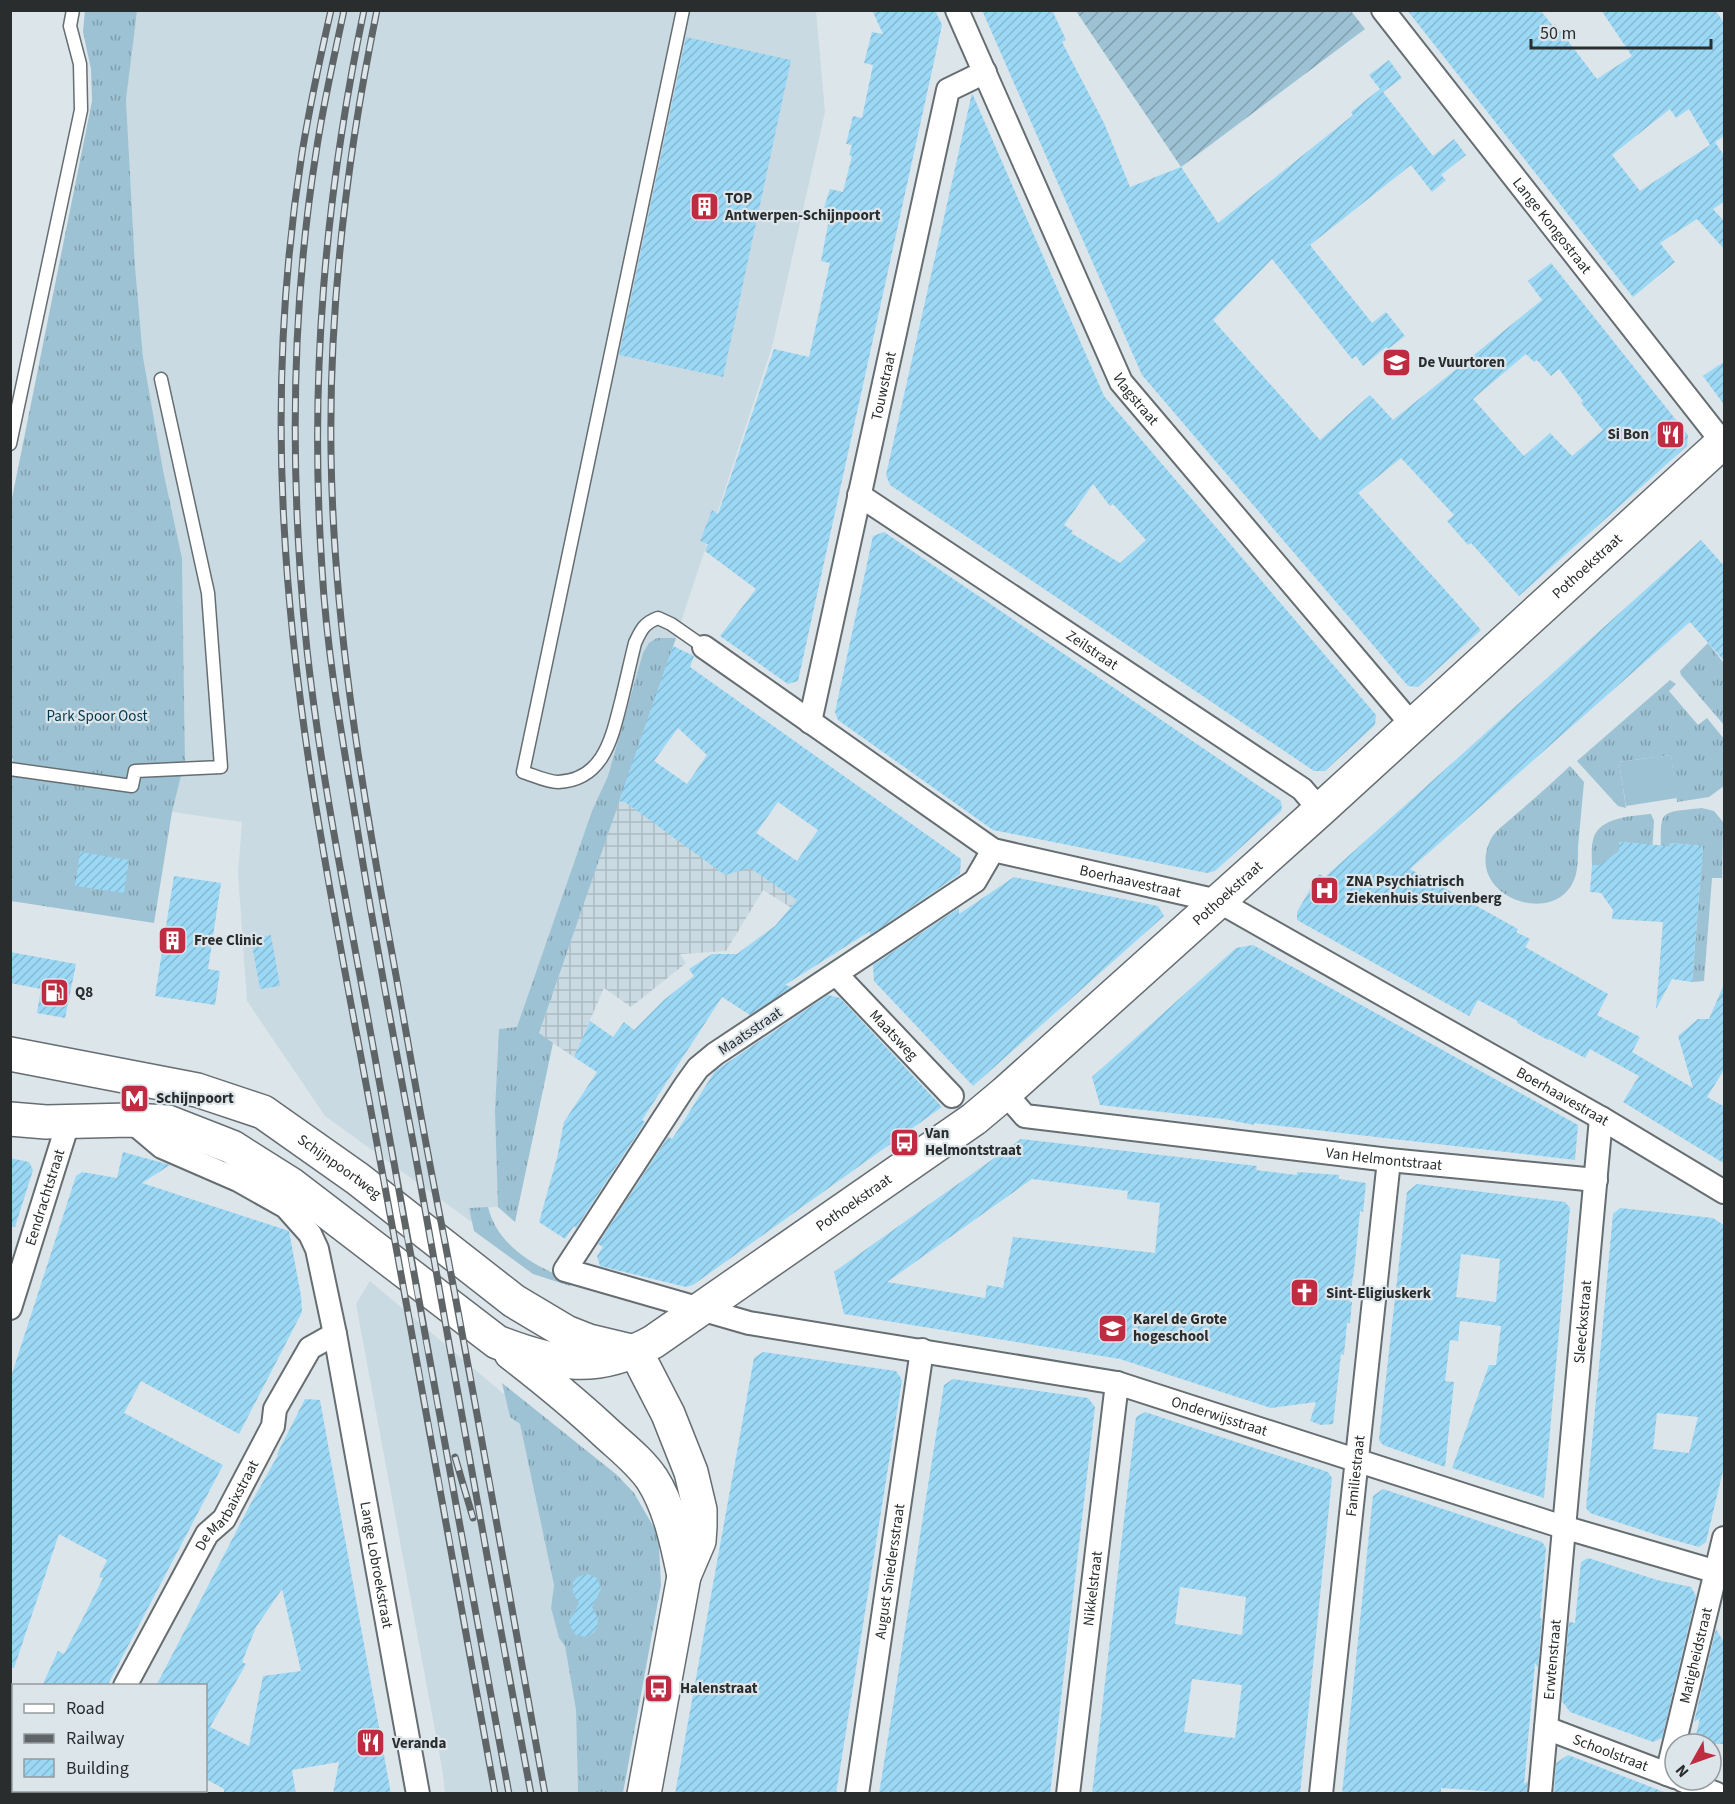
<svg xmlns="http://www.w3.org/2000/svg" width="1735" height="1804" font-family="'Source Sans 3',sans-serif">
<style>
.built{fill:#c9dae2}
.industrial{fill:url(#industrial-grid)}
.grass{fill:url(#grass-tufts)}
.garden{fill:url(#garden-furrows)}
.pitch{fill:#9dc2d4}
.building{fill:url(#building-hatch);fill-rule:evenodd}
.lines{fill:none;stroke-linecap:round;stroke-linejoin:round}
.lane-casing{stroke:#666e72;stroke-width:15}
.street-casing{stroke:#666e72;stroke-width:26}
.secondary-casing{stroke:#666e72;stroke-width:36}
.lane{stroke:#fff;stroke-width:12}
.street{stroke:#fff;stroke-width:22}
.secondary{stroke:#fff;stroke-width:33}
.rail-casing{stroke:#5f6567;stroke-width:7}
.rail{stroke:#dce5ea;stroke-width:4.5;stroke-dasharray:14;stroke-linecap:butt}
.labels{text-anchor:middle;stroke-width:4.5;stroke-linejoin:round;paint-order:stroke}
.poi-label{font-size:15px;font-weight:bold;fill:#292d2e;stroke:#dce5ea;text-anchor:start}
.street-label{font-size:15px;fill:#292d2e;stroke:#dce5ea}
.park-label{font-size:15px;fill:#00374b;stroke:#dce5ea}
</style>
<defs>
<pattern id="industrial-grid" width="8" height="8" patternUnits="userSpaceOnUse" patternTransform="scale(1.5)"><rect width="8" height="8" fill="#c9dae2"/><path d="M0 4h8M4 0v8" fill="none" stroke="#adbbc2"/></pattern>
<pattern id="grass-tufts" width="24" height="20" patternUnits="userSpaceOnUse" patternTransform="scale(1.5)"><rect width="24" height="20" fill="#9dc2d4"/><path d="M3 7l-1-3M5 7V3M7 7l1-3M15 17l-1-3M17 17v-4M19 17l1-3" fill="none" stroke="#809eac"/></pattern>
<pattern id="garden-furrows" width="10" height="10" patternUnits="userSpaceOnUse" patternTransform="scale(1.5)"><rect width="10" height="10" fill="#9dc2d4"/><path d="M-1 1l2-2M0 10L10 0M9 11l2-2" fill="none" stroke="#809eac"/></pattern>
<pattern id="building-hatch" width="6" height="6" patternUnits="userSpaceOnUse" patternTransform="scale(1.5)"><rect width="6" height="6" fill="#9bd8f5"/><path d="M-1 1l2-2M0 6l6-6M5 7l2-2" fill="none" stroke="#86bad2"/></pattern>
</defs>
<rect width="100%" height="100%" fill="#dce5ea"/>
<!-- built -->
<g class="built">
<path d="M137,11H816L825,112L772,347L673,646L539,1034L515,1222L498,1207L469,1208L473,1223L325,1116L247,1001L238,873L242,822L172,812L185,760L182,558L163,470L143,357L135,266L126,100Z"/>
<path d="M370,1281L505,1395L510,1417L520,1424L554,1585L551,1608L559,1638L565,1646L576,1710L578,1793H445L442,1768L356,1304Z"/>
</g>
<!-- industrial -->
<path class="industrial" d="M637,749L796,861L844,947L831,956L806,917L763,890L726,951L680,954L686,963L631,1007L604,988L574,1057L539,1034Z"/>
<!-- grass -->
<g class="grass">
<path d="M85,10L137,11L126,100L135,266L143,357L163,470L182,558L185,760L172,812L154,923L11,901L10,784L13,759L10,758L11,503L92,101L91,69L83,32Z"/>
<path d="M657,638H676L539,1033L553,1043L515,1222L498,1207L495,1111L499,1029L517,1027L592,811L608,776L643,653L649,643Z"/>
<path d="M1708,643L1723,662L1724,661V725L1681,675L1680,671Z"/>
<path d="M1670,680L1676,684L1669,691L1698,725L1707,718L1724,739V786L1709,797L1677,802L1671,755L1619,762L1626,808L1618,806L1577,761Z"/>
<path d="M1570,766L1584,782C1582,804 1580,825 1578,847C1578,855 1578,866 1576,874C1561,932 1459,897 1492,837C1497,829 1508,822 1515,815C1534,799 1552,783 1570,766Z"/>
<path d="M1702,808L1714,811L1723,822L1722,878H1712L1704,981L1692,982L1703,846L1670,843L1669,855L1661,854C1661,809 1657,813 1702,808Z"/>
<path d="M1651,814L1654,821L1652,853L1641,852L1642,844L1620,842L1619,854L1610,858L1609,865H1592C1592,857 1591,848 1593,840C1598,817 1632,816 1651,814Z"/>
<path d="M488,1207C498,1247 536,1267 572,1281L570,1286L533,1274L474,1231L469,1208Z"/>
<path d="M502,1383L617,1475L634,1493L656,1531L659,1546L661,1585L623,1793H578L576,1710L565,1646L559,1638L551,1608L554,1585L520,1424L510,1417Z"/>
</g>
<!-- garden -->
<path class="garden" d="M1076,11H1351L1365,29L1181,167Z"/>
<!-- pitch -->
<path class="pitch" d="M1671,755L1677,798L1626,806L1619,762Z"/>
<!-- building -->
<g class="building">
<path d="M872,10H935L942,25L798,681L788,684L720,636L756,589L705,551L708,544L700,541L712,510L718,514L774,349L809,357L830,263L821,261L831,209L824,208L830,189L843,192L852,156L849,155L852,145L846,144L853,116L862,118L873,65L864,63L872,32L883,34Z"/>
<path d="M982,10H1052L1066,40L1062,42L1104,123L1130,187L1181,167L1218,223L1353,115L1351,112L1380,89L1369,75L1389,60L1402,78L1383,92L1433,156L1454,139L1466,155L1441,175L1446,180L1432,192L1411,165L1310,245L1372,323L1386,312L1405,336L1388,349L1386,347L1363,366L1356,356L1352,359L1272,259L1213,320L1320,440L1370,395L1393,420L1542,300L1528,281L1551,263L1688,435L1687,446L1519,596L1471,543L1468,545L1447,521L1454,515L1401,458L1358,493L1481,630L1418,687L1408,686L1142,375ZM1526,354L1534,362L1537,360L1551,376L1559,369L1583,401L1581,403L1603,430L1572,456L1550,433L1524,456L1473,399Z"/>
<path d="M1407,10H1540L1553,26L1555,24L1597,79L1632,56L1601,10H1715L1725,24V135L1715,142L1725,157V201L1713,209L1725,222V250L1697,219L1660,243L1675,262L1633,297ZM1670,109L1676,118L1689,109L1710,145L1640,191L1612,155Z"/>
<path d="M686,37L791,60L723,377L619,355Z"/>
<path d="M972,93L1104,396L1376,715L1375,725L1325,771H1314L890,485L886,475ZM1093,484L1110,506L1113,504L1146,540L1120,563L1071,533L1073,531L1064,525Z"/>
<path d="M1725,361V406L1703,376Z"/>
<path d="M884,532L1281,801L1282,810L1215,871L1207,873L993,830L838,720L835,712L873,536Z"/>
<path d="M1701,540L1725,567V662L1690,622L1410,869L1518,929L1516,932L1530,939L1525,947L1608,994L1597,1015L1640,1037L1632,1052L1693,1088L1678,1036L1698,1019H1709L1725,982V1068L1707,1097L1725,1107V1164L1623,1102L1639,1076L1590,1049L1585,1058L1549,1039L1548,1040L1517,1023L1518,1021L1478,1000L1469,1016L1297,920V912L1319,874L1325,877Z"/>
<path d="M673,646L694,656L690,667L961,859L960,874L870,935V931L785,985L792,987L750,1015L722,997L642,1120L645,1122L576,1228L574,1226L565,1239L539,1222L557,1158L564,1122L597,1072L574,1057L590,1021L613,1037L624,1022L634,1030L664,1000L694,976L689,969L712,954H737L775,926L797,900L750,868L725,875L625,802L619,801ZM678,728L707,755L687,784L654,761ZM778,802L818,830L797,861L756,833Z"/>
<path d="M1619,842L1670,846V843L1703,846L1692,982L1672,979L1656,1009L1663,922L1612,919L1613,910L1601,893L1590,892L1592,865H1600L1619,851Z"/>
<path d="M80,852L129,860L124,893L75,886Z"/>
<path d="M174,876L221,883L208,969L220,971L215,1005L155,996Z"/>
<path d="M1014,877L1158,906L1164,916L973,1086L874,981L873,965L959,908V914Z"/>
<path d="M271,935L280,986L260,989L251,939Z"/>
<path d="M1253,945L1578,1125L1575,1160L1254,1123V1125L1224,1119L1100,1105L1092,1077L1236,948Z"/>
<path d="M10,952L76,964L65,1018L37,1013L41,989L10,983Z"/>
<path d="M828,995L840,998L942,1107L693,1285L686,1287L600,1266L597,1256L603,1247L598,1244L668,1137L672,1139L678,1130L715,1071Z"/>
<path d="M1021,1139L1257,1166L1256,1170L1297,1175V1172L1339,1175V1179L1366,1183L1363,1212L1360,1211L1354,1271L1349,1301L1352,1302L1350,1323H1347L1344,1355L1341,1354L1333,1424L1321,1425L1310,1421L1316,1402L1271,1408L1120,1359L844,1314L834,1272ZM1032,1179L1128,1191L1127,1199L1160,1203L1155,1253L1013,1237L1003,1288L987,1285L985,1298L887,1282Z"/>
<path d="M123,1152L170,1165L142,1183L289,1231L301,1296L302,1312L239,1434L141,1381L124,1413L223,1465L107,1686H42L58,1651L64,1654L85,1614L103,1578L99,1577L107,1560L59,1534L14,1668H10V1380L76,1176L82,1172L117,1178Z"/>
<path d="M10,1158L29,1162L33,1170L15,1227H10Z"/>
<path d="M1417,1184L1565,1202L1570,1208L1544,1498L1452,1468L1489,1365H1496L1501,1326L1460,1321L1458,1341L1450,1340L1445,1381L1454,1382L1445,1467L1383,1445L1379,1440L1407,1192ZM1461,1254L1500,1259L1496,1302L1456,1297Z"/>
<path d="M1620,1208L1713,1218L1725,1226V1462L1706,1542L1699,1547L1663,1537L1590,1513L1586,1508L1613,1214ZM1657,1413L1698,1417L1689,1453L1653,1449Z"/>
<path d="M763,1352L896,1371L902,1380L836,1794H675L754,1358Z"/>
<path d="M953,1379L1088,1398L1095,1407L1050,1794H879L944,1385Z"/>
<path d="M305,1399L320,1400L391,1794H333L339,1762L292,1770L296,1794H224V1789L206,1779V1686H156L251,1503L278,1455L277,1454ZM282,1589L301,1671L263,1676L249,1746L210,1727L246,1664L242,1662L256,1627Z"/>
<path d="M1145,1412L1328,1472L1332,1478L1300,1794H1092L1136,1417ZM1180,1587L1246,1597L1242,1635L1175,1624ZM1192,1679L1242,1685L1235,1738L1184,1732Z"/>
<path d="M1383,1489L1542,1542L1546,1548L1540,1618L1542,1619L1538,1667L1535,1663L1524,1784L1528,1781L1527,1794L1441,1788V1794H1342L1373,1496Z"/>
<path d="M1588,1558L1657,1580L1691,1587L1696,1596L1662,1738L1653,1742L1570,1712L1562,1701L1569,1622L1575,1623L1581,1562Z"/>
<path d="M587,1574L597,1578L601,1589L592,1607L598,1619L597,1628L593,1633L586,1637L576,1635L571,1628L569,1622L579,1603L573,1593V1582L578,1577Z"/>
<path d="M1716,1629L1725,1644V1744H1694L1700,1718L1694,1722Z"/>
<path d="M1568,1755L1664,1792L1663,1794H1554L1556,1763Z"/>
</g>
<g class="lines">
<defs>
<g id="lane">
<path d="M683,10L523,772C533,775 547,782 558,782C604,780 612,737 621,702C626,682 630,663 635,643C641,630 644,623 658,618L671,624L704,647"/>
<path d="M10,444L81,110L80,64L70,26L73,10"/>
<path d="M10,769L132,786L135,771L221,767L208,593L161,379"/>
</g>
<g id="street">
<path id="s1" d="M957,10L1121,382L1413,726"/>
<path id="s2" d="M1383,10L1723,443"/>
<path id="s3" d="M859,495L1302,789L1320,810"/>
<path id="s4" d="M704,647L993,850L1218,901L1601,1118L1724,1192"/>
<path id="s5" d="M810,722L948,90L985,72"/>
<path id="s6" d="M993,850L975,881L715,1054L698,1068L685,1086L565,1270L749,1323L1117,1383L1563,1527L1724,1574"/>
<path id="s7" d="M836,974L952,1096"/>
<path id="s8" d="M1005,1093L1025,1116L1389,1160L1596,1180"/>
<path id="s9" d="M130,1120L162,1147L238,1180L286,1207L310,1234L317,1249L335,1334L418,1794"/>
<path id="s10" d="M10,1308L68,1123"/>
<path id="s11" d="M125,1686L207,1534L224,1519L273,1426L275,1409L310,1348L335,1334"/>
<path id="s12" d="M1546,1728L1675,1777"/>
<path id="s13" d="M1667,1774L1724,1538"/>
<path d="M1682,1780L1717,1794"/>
<path d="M68,1794L69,1790"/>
<path id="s14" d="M857,1794L922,1350"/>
<path id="s15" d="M1068,1794L1117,1383"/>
<path id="s16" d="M1321,1794L1389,1160"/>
<path id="s17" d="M1540,1794L1601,1118"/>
</g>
<g id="secondary">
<path id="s18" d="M10,1054L197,1090L263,1112L358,1179L514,1301L566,1332L589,1341L631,1351"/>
<path id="s19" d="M10,1119L46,1122L130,1120L168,1122L232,1147L292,1185L497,1342C556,1365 596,1373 653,1342L974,1119L1005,1093L1320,810L1724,441"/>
<path d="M636,1352L668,1414L691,1472L700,1510V1526L699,1541L684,1576L644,1794"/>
<path d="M511,1353C542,1377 574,1403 603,1430C620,1446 639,1460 652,1479C670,1507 677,1543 684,1576"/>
</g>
</defs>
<!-- lane casing -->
<use href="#lane" class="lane-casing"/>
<!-- street casing -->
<use href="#street" class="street-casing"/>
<!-- secondary casing -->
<use href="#secondary" class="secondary-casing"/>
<!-- lane -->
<use href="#lane" class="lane"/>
<!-- street -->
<use href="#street" class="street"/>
<!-- secondary -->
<use href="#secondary" class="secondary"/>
<defs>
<g id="rail">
<path d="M331,10C320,58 310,105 302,153C283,274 277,401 284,524C295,738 342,949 380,1160C419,1371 457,1582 495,1794"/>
<path d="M344,10C334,58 323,105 316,153C290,317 290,485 307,650C323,794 354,937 379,1080C421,1318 466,1556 509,1794"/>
<path d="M364,10C325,197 309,379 322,569C327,654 342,737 356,821C373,928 393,1035 413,1142C452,1359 490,1577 531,1794"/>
<path d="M377,10C347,156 329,303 331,451C333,615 360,777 389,937C405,1023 419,1110 436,1196C475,1395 509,1594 545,1794"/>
<path d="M455,1457L473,1518"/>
</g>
</defs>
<!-- rail casing -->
<use href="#rail" class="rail-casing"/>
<!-- rail -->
<use href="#rail" class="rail"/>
</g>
<!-- icons -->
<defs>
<symbol id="building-square" viewBox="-11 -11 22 22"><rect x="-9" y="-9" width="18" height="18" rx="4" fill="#bd2c41" stroke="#dce5ea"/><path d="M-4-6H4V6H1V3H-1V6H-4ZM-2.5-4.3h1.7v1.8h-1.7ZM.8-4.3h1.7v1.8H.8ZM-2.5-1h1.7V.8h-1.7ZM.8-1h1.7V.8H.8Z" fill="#fff"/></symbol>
<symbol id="school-square" viewBox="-11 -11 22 22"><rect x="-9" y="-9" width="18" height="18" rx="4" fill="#bd2c41" stroke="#dce5ea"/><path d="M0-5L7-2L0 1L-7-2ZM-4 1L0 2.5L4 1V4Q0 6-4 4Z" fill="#fff"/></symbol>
<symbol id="restaurant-square" viewBox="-11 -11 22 22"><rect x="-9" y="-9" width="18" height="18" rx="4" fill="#bd2c41" stroke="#dce5ea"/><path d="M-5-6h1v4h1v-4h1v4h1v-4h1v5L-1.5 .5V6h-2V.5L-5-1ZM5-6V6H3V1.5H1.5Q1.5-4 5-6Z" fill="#fff"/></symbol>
<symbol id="hospital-square" viewBox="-11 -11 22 22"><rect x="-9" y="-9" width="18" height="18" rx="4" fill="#bd2c41" stroke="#dce5ea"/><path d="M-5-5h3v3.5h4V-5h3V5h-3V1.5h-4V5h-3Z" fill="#fff"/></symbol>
<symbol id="fuel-square" viewBox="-11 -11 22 22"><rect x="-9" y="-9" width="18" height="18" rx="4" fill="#bd2c41" stroke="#dce5ea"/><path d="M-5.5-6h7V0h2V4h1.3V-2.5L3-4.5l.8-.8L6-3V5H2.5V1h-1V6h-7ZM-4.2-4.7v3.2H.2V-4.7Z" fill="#fff"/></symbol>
<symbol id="metro-square" viewBox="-11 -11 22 22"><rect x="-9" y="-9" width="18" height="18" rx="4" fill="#bd2c41" stroke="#dce5ea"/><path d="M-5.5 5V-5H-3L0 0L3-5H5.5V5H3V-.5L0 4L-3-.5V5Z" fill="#fff"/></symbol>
<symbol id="bus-square" viewBox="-11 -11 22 22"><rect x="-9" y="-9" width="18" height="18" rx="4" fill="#bd2c41" stroke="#dce5ea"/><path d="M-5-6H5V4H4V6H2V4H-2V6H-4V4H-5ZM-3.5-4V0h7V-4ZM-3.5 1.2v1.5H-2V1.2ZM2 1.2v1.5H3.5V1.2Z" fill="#fff"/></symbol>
<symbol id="church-square" viewBox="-11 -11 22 22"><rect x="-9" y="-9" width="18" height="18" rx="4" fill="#bd2c41" stroke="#dce5ea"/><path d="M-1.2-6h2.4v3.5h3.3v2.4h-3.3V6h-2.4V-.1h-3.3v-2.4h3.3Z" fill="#fff"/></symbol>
<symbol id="university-square" viewBox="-11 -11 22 22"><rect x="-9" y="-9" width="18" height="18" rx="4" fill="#bd2c41" stroke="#dce5ea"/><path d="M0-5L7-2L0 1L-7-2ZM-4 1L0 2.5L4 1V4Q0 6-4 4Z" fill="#fff"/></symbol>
</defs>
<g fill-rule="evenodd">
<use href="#building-square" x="688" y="190" width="33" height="33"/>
<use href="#school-square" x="1380" y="346" width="33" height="33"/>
<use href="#restaurant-square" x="1654" y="418" width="33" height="33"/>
<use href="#hospital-square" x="1308" y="874" width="33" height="33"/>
<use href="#building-square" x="156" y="924" width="33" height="33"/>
<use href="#fuel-square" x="38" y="976" width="33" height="33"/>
<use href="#metro-square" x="118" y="1082" width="33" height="33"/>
<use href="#bus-square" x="888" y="1126" width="33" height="33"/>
<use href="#church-square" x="1288" y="1276" width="33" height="33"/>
<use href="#university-square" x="1096" y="1312" width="33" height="33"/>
<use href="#bus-square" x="642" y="1672" width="33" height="33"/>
<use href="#restaurant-square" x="354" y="1726" width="33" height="33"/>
</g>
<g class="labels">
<!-- poi labels -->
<g class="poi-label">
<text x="725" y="203">TOP<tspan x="725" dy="17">Antwerpen-Schijnpoort</tspan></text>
<text x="1418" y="367">De Vuurtoren</text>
<text x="1649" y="439" text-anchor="end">Si Bon</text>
<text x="1346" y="886">ZNA Psychiatrisch<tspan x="1346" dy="17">Ziekenhuis Stuivenberg</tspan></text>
<text x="194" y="945">Free Clinic</text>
<text x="75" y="997">Q8</text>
<text x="156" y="1103">Schijnpoort</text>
<text x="925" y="1138">Van<tspan x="925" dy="17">Helmontstraat</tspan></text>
<text x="1326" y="1298">Sint-Eligiuskerk</text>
<text x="1133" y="1324">Karel de Grote<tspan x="1133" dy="17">hogeschool</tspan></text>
<text x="680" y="1693">Halenstraat</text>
<text x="392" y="1748">Veranda</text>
</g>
<!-- street labels -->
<g class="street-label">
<text dy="5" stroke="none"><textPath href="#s2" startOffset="274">Lange Kongostraat</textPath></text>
<text dy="5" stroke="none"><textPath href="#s5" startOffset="344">Touwstraat</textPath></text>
<text dy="5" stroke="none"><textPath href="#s1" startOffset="429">Vlagstraat</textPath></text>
<text dy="5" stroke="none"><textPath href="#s19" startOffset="1935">Pothoekstraat</textPath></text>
<text dy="5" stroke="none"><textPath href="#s3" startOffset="280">Zeilstraat</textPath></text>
<text dy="5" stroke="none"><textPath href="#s4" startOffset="494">Boerhaavestraat</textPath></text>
<text dy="5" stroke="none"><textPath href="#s19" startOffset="1449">Pothoekstraat</textPath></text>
<text transform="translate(750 1031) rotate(-34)" y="5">Maatsstraat</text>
<text dy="5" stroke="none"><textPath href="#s7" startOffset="84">Maatsweg</textPath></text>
<text dy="5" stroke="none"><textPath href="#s4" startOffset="980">Boerhaavestraat</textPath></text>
<text dy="5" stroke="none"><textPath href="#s8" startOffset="392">Van Helmontstraat</textPath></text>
<text dy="5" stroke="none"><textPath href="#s18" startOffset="354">Schijnpoortweg</textPath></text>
<text dy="5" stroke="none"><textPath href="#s10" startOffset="116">Eendrachtstraat</textPath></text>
<text dy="5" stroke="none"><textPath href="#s19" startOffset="963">Pothoekstraat</textPath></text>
<text dy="5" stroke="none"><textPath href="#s17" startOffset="474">Sleeckxstraat</textPath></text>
<text dy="5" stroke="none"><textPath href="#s6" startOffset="1284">Onderwijsstraat</textPath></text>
<text dy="5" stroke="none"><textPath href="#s16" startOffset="320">Familiestraat</textPath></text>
<text dy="5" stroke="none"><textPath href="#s11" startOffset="208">De Marbaixstraat</textPath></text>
<text dy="5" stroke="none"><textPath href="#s9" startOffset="554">Lange Lobroekstraat</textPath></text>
<text dy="5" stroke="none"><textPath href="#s14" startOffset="225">August Sniedersstraat</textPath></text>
<text dy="5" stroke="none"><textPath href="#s15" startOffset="207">Nikkelstraat</textPath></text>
<text dy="5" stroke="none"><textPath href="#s13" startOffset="122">Matigheidstraat</textPath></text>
<text dy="5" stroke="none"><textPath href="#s17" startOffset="135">Erwtenstraat</textPath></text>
<text dy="5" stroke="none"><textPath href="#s12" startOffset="69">Schoolstraat</textPath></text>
</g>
<!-- park labels -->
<g class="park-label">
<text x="97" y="721">Park Spoor Oost</text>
</g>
</g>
<!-- border -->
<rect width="1735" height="1804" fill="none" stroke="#292d2e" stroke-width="24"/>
<!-- legend -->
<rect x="12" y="1684" width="195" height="108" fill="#dce5ea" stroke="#949b9f" stroke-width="1.5"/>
<rect x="24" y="1704" width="30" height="9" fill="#ffffff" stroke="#949b9f" stroke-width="1.5"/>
<text x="66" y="1714" font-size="18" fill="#292d2e">Road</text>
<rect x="24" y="1734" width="30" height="9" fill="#5f6567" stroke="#949b9f" stroke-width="1.5"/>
<text x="66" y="1744" font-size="18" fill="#292d2e">Railway</text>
<rect x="24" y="1759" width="30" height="18" fill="url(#building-hatch)" stroke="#949b9f" stroke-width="1.5"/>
<text x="66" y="1774" font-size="18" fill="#292d2e">Building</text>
<!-- north arrow -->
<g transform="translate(1693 1762) rotate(230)"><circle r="28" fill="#dce5ea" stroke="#949b9f" stroke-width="1.5"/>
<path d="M0-4.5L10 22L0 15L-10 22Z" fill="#bd2c41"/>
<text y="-9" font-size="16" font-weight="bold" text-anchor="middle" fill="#292d2e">N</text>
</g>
<!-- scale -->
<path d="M1531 39v9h180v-9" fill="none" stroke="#292d2e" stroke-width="3"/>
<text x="1540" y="39" font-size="18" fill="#292d2e" stroke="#dce5ea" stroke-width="4.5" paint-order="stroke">50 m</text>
</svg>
